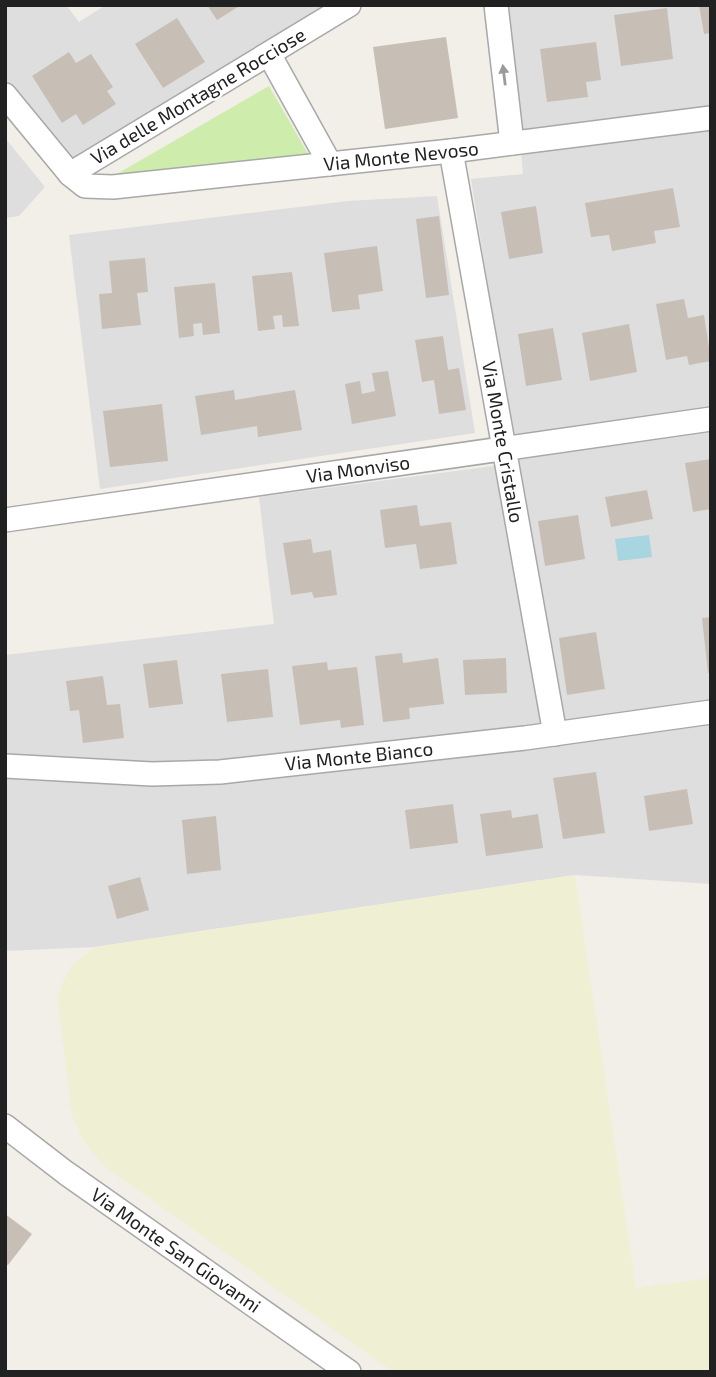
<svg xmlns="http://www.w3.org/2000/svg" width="716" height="1377" font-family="'Exo 2',sans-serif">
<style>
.residential{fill:#dfdede}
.farmland{fill:#eff0d3}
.grass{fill:#ceedad}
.water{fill:#a7d5e0}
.building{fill:#c7beb6}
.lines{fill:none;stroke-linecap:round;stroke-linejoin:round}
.minor-casing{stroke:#a8a8a8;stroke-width:26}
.minor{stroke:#fff;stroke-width:23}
.oneway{fill:#9b9b9b}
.labels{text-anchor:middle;stroke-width:5;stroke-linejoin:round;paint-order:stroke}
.street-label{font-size:19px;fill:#212121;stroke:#fff}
</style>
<rect width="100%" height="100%" fill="#f2eee8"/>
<!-- residential -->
<g class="residential">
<path d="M5,5H66L79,22L106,5H326L72,161L5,80Z"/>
<path d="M509,5H711V884L575,875L95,947L5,951V655L274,624L259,497L516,463L471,179L523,174Z"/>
<path d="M5,138L45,187L19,216L5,218Z"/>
<path d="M437,196L475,433L100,489L69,235L348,201Z"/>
</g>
<!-- farmland -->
<path class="farmland" d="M575,875L636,1288L711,1278V1372H393L104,1166L84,1142L72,1116L57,996L71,966L95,947Z"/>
<!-- grass -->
<path class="grass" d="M269,86L311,159L110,178Z"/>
<!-- water -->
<path class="water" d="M649,535L652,557L618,561L615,539Z"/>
<!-- building -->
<g class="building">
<path d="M207,5H241L217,20Z"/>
<path d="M699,5H711V33L704,34Z"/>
<path d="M667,8L673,59L621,66L614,15Z"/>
<path d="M177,18L205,62L163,88L135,44Z"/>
<path d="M446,37L458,118L385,129L373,47Z"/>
<path d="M596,42L601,80L586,82L588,97L547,102L540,49Z"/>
<path d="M69,52L76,63L91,54L113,87L107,91L116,104L83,125L76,114L62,123L32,76Z"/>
<path d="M673,188L680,227L654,231L656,243L612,251L609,235L591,237L585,203Z"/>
<path d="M536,206L543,253L509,259L501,212Z"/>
<path d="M439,216L449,295L426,298L416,219Z"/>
<path d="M377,246L383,291L358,295L360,309L332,312L324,253Z"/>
<path d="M145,258L148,292L137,293L141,325L102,329L99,294L112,293L109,261Z"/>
<path d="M292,272L299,326L283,327L282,315L273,316L275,329L258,331L252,276Z"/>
<path d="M215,283L220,333L203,335L202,323L193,324L194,336L179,338L174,287Z"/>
<path d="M684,299L688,318L704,315L711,361L689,365L687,356L666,360L656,304Z"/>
<path d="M629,324L637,372L590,381L582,333Z"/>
<path d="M553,328L562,380L526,386L518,334Z"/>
<path d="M443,336L448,370L459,368L466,410L439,414L434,380L422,382L415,340Z"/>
<path d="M388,371L396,416L352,424L345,384L360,381L362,394L375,391L372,373Z"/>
<path d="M234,390L235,400L295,390L302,430L258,437L257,426L201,435L195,396Z"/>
<path d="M162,404L168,461L110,467L103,411Z"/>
<path d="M711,459V509L693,512L685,463Z"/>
<path d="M647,490L653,519L611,527L605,497Z"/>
<path d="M417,505L420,526L451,522L457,564L420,569L416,544L385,548L380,510Z"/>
<path d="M578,515L585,559L545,566L538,521Z"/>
<path d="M311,539L313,553L331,550L337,595L314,598L312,592L291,595L283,543Z"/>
<path d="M711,617V672L708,673L702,618Z"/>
<path d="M596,632L605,689L567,695L559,638Z"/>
<path d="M402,653L403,663L438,658L444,704L409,708L410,719L383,722L375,656Z"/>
<path d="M506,658L507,693L465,695L463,660Z"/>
<path d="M177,660L183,704L149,708L143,664Z"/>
<path d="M327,662L328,670L357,667L364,725L341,728L340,720L300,725L292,666Z"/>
<path d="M268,669L273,717L227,722L221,674Z"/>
<path d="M103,676L107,705L120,704L124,738L83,743L79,710L70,711L66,681Z"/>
<path d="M596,772L605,833L563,839L553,778Z"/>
<path d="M687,789L693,824L649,831L644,796Z"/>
<path d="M453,804L458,843L410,849L405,810Z"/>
<path d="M511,810L512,818L538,814L543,848L486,856L480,814Z"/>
<path d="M216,816L221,870L187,874L182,820Z"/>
<path d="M140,877L149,910L117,919L108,886Z"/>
<path d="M5,1214L32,1234L8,1265L5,1264Z"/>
</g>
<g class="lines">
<defs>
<g id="minor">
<path d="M349,5L70,174L85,186L113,187L451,151L711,118"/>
<path d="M496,5L512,143"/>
<path d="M269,54L330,164"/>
<path d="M5,95L70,174"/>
<path d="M451,151L555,734"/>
<path d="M5,520L711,419"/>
<path d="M5,766L152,774L220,772L525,738L711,712"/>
<path d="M5,1126L66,1173L349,1372"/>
</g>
</defs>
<!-- minor casing -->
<use href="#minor" class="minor-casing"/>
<!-- minor -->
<use href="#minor" class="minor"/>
</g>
<!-- one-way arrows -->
<defs><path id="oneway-solid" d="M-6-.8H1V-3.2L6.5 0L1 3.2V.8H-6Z" transform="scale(1.75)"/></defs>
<use class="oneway" href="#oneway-solid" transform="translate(504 75) rotate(-97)"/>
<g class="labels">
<!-- street labels -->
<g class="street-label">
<text transform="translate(198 96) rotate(-31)" y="7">Via delle Montagne Rocciose</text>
<text transform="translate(401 156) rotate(-6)" y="7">Via Monte Nevoso</text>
<text transform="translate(503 442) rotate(80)" y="7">Via Monte Cristallo</text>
<text transform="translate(358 469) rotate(-8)" y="7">Via Monviso</text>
<text transform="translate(359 756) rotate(-6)" y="7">Via Monte Bianco</text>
<text transform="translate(176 1250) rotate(35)" y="7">Via Monte San Giovanni</text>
</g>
</g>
<!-- border -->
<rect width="716" height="1377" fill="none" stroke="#212121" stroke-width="14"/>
</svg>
